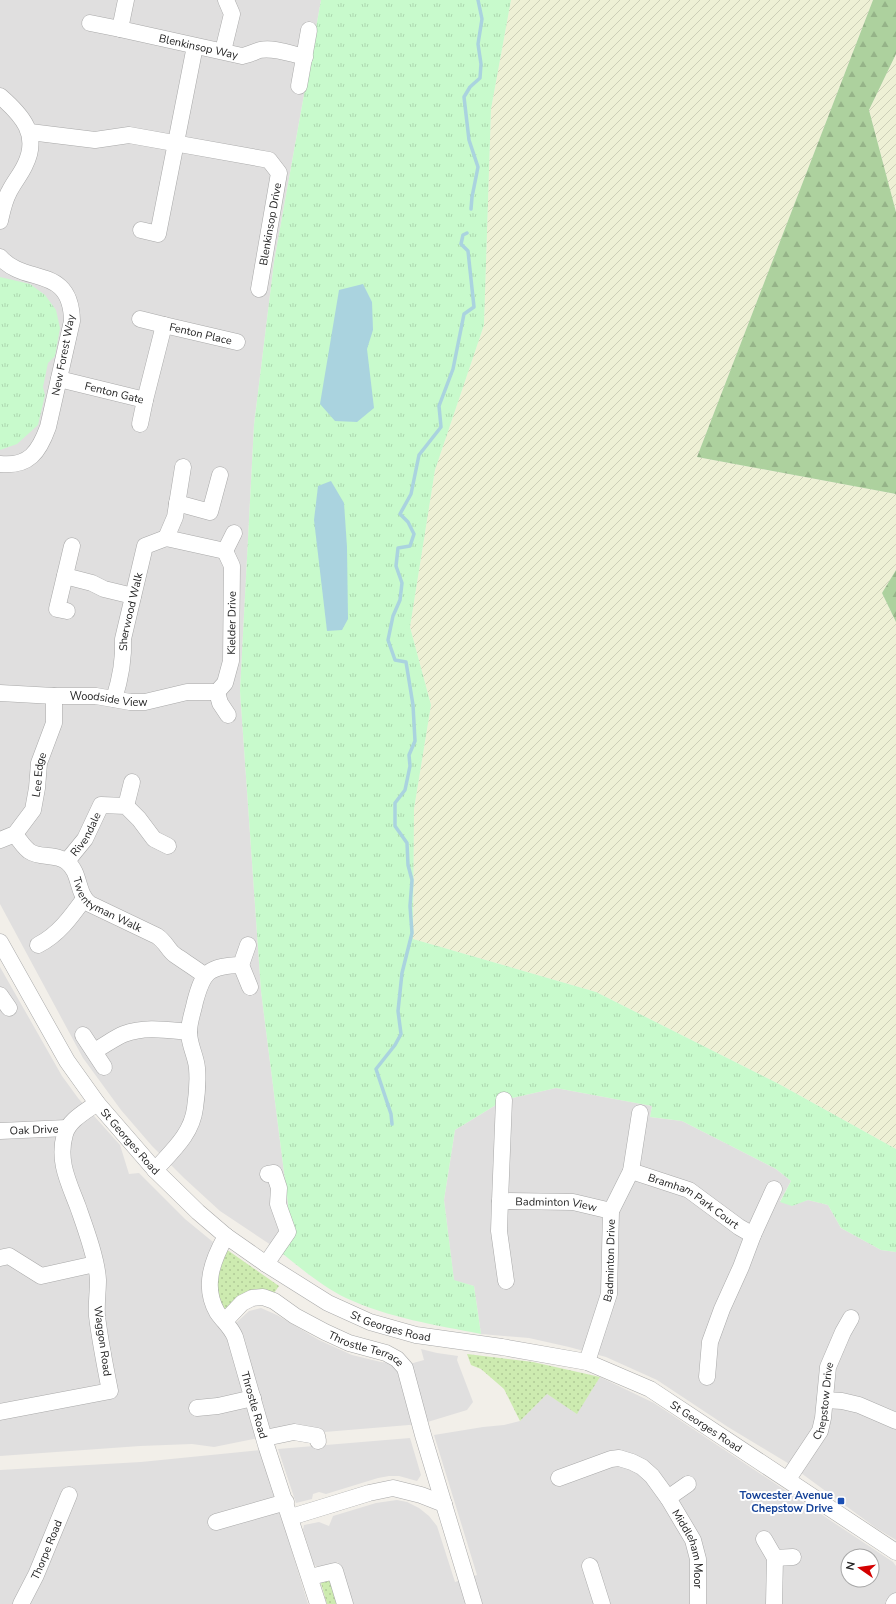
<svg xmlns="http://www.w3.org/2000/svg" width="896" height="1604" font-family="'Nunito Sans',sans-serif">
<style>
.residential{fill:#e0dfdf;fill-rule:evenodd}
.farmland{fill:url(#farmland-furrows)}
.grass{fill:url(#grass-dots)}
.forest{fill:url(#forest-firs)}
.park{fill:url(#park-tufts)}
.water{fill:#aad3df}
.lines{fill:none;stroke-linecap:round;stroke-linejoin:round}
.stream{stroke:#aad3df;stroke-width:3.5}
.minor-casing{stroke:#a9a9a9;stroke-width:17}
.minor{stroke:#fff;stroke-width:16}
.transit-dot{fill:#1a4fb4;stroke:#fff;stroke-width:1.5}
.labels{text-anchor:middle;stroke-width:4;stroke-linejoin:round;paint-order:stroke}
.street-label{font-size:11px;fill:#222;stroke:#fff}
.transit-label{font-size:11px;font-weight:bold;fill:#164399;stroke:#fff;text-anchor:end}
</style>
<defs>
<pattern id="farmland-furrows" width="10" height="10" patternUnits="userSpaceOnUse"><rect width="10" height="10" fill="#eef0d5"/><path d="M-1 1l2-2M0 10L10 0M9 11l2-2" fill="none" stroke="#ccceb7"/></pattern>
<pattern id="grass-dots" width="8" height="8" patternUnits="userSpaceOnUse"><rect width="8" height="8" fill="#cdebb0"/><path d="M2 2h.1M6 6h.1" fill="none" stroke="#b0c997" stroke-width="1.8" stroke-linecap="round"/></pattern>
<pattern id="forest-firs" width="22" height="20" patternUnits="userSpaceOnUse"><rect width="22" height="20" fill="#add19e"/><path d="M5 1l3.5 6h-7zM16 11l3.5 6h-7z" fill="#95b388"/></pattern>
<pattern id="park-tufts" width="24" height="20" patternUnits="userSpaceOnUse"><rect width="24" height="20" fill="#c8facc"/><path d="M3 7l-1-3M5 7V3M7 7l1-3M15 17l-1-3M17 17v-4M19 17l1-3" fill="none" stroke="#acd6af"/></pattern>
</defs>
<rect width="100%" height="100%" fill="#f2efe9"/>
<!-- residential -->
<g class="residential">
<path d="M0,0H321L274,262L254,425L240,691L261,991L288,1204V1232L277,1249L220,1211L184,1178L152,1146L121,1110L83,1058L0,904V849L4,846L0,843Z"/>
<path d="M0,967L62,1076L78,1098L120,1145L129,1174L139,1173L185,1219L213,1242L204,1272L203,1295L209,1315L226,1332L249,1311L261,1308L277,1315L319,1340L352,1355L381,1362L406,1365L424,1360L421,1349L437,1353L458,1356L457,1360L473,1402L467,1410L421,1424L264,1437L214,1447L192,1444L140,1446L0,1456Z"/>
<path d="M556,1088L652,1106L650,1117L682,1121L776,1169L791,1181L780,1201L792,1205L808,1200L828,1205L841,1228L881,1250L896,1252V1540L876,1528L786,1462L728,1427L657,1380L606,1357L569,1347L529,1338L481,1334L474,1286L454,1281L444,1200L455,1130L504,1100Z"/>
<path d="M600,1377L654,1403L893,1562L896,1566V1604H351L338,1562L321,1568L314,1565L303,1530L304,1525L319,1522L329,1526L333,1516L376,1503L397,1500L407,1502L419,1508L429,1516L437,1526L455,1582L477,1575L434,1435L483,1427L504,1425L520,1421L547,1394L577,1413ZM848,1556H872V1580H848Z"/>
<path d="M410,1438L421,1475L417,1481L399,1476H389L378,1478L326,1494L319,1492L313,1494L312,1499L296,1503L278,1449Z"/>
<path d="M261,1450L308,1604H0V1470L141,1462Z"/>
</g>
<!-- farmland -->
<g class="farmland">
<path d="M511,0H873L697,457L896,494V570L882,593L896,622V1149L779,1084L596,992L413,939L414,809L431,705L410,627L435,470L484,325L491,109Z"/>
<path d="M896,54V212L869,110Z"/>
</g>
<!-- grass -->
<g class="grass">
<path d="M226,1249L279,1286L274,1293L226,1313L218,1296L216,1283Z"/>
<path d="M467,1354L533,1362L600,1377L577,1414L547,1394L520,1421L504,1389L481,1369L471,1365Z"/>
<path d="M327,1577L335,1582L342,1604H327L320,1580Z"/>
</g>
<!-- forest -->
<g class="forest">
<path d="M873,0H896V54L869,110L896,212V494L697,457Z"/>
<path d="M896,570V622L882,593Z"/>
</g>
<!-- park -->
<g class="park">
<path d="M321,0H511L491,109L484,325L435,470L410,627L431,705L414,809L413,939L596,992L779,1084L896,1149V1252L881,1250L841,1228L828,1205L808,1200L792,1206L780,1202L791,1181L776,1169L682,1121L650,1117L652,1106L556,1088L504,1100L455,1130L444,1200L454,1280L474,1286L481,1334C436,1325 389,1318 346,1298C321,1286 298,1266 277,1249L288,1232V1204L261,991L240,691L254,425L274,262Z"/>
<path d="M0,277L30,284L45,295L56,310L60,328L55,356L48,363L43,387L45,395L38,425L17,444L0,450Z"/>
</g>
<!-- water -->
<g class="water">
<path d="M363,284L372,302L373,330L367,349L374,408L357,422L335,421L320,404L339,290Z"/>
<path d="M331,481L344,503L347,547L348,619L342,630L327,631L314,520L318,486Z"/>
</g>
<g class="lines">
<!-- stream -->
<g class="stream">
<path d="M471,209L472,197L478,167L469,140L464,97L470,87L480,78L481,64L478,44L482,19L478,0"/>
<path d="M392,1124L391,1114L376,1069L395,1045L401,1034L398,1011L402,973L412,933L410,906L412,880L408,865L407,843L395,826V803L405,790L410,766L409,755L415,741L413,705L406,662L395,660L388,640L393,616L400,600L402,583L396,566L398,548L410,546L414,534L408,522L400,514L411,494L419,455L441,427L439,406L453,369L464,314L474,307L468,251L461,244L463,235L467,233"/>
</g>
<defs>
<g id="minor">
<path id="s1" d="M126,0L120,29L242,56C248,55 254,52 260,50C274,47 291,54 305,57"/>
<path d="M90,23L120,29"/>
<path d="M223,51L232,14L226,0"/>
<path d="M299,86L309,30"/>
<path d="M0,96C22,115 40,135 25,165C21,174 14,182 9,192C4,201 2,212 0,221"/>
<path d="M30,132L95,140L129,135L269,160L279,173L259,289"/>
<path d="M141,230L158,234L195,46"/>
<path d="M0,257C25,286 71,264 72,321L48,427C39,452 29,467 0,464"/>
<path d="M140,319L164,325"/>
<path id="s2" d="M59,379L145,400L140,424"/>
<path id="s3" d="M145,400L164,325L237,342"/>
<path d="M177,503L210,512L220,475"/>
<path d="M166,538L175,517L183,467"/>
<path d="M225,551L234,533"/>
<path d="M65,576L92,583L104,589L133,596"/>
<path d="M67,611L57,609L72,546"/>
<path id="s4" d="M217,692L225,683L231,661L232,566L225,551"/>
<path d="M217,692L220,703L228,715"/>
<path id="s5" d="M0,693L54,696H96L130,702H145L187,692H217"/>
<path id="s6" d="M114,699C120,680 124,659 123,639L145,546L166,538L225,551"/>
<path d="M126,806L132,782"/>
<path id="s7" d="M15,834C19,840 24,847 29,851C40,859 56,853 67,862C81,873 76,893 90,904L157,936C166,942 168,950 175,955C185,962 195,968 204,975"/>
<path id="s8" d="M0,840L15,834L33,810L37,788L39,763L54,723V696"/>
<path id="s9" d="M67,861L85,839L101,805L126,806L139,819L154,839L168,846"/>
<path id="s10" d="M0,942L67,1061L97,1103L155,1170L198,1212L226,1236L266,1264L328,1303L370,1322L416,1335L502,1347L587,1362L650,1389L896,1552"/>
<path d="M38,945C58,935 71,917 84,899"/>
<path d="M241,965L250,987"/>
<path d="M0,995L9,1008"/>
<path d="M83,1035L104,1067"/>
<path d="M94,1051C104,1046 114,1038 124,1034C145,1026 167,1030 189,1032"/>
<path id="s11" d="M0,1131L67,1128"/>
<path d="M155,1170C172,1151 192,1134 195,1108C197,1095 198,1080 197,1068C196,1056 189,1045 189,1032C189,1022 193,1012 195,1002C203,972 208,966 241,965L248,945"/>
<path id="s12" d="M631,1171L689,1190L739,1227L753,1235L741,1267L722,1309L710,1342L707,1377"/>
<path d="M500,1201L504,1100"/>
<path d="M753,1235L774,1189"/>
<path id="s13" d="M226,1236C213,1259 202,1286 217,1312C223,1321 231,1327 235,1337L266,1445L318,1604"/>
<path d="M0,1258L9,1256L41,1276L95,1264"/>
<path d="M266,1264L288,1232L278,1204L279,1188L274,1173L268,1174"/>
<path id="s14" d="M506,1281L499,1231L500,1201L573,1202L611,1211"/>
<path id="s15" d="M225,1321L242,1303L252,1298L263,1297L274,1301L295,1316L325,1332L349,1343L386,1353L397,1359L405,1368L423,1435L474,1604"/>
<path id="s16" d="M587,1362L609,1294L611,1211L631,1171L640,1113"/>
<path d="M825,1400L842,1401L859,1405L896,1421"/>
<path d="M197,1408L218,1406L253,1398"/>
<path d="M0,1412L110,1391C105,1366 100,1341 97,1316C96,1305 98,1292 98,1280C97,1259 85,1227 78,1207C69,1183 57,1161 65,1134C69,1120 85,1112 97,1103"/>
<path d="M265,1438L294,1432L317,1436L318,1441"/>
<path id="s17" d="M559,1478L611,1459L619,1458L632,1462L642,1467L652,1476L668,1498L693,1540L698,1559V1604"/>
<path id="s18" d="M788,1479L820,1431L823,1418L828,1367L843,1332L851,1318"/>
<path d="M668,1498L688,1484"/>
<path d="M291,1517L369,1493L393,1488L421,1495L444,1504"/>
<path d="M216,1522L286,1502"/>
<path d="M764,1539L775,1558L774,1604"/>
<path d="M775,1558L793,1557"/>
<path d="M590,1566L602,1604"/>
<path d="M310,1577L335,1571L345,1604"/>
<path id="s19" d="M21,1604L36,1575L69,1495"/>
<path d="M894,1604L896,1601"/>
</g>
</defs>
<!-- minor casing -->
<use href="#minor" class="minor-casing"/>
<!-- minor -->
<use href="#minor" class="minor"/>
</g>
<!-- markers -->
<rect class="transit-dot" x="837" y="1497" width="8" height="8" rx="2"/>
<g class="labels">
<!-- street labels -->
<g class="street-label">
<text dy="4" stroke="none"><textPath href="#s1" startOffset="110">Blenkinsop Way</textPath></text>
<text transform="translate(270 224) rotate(-80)" y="4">Blenkinsop Drive</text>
<text dy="4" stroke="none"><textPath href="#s3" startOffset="115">Fenton Place</textPath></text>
<text transform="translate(63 355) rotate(-79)" y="4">New Forest Way</text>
<text dy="4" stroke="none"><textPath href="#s2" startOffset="57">Fenton Gate</textPath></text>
<text dy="4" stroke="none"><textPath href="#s6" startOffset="89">Sherwood Walk</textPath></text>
<text dy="4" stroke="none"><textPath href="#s4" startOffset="73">Kielder Drive</textPath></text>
<text dy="4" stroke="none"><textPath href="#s5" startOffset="109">Woodside View</textPath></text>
<text dy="4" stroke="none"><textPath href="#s8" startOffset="82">Lee Edge</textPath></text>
<text dy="4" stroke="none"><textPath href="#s9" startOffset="33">Rivendale</textPath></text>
<text dy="4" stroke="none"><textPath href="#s7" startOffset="124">Twentyman Walk</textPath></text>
<text dy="4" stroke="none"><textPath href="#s11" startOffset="34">Oak Drive</textPath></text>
<text dy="4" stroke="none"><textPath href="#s10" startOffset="239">St Georges Road</textPath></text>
<text dy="4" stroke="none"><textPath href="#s12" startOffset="70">Bramham Park Court</textPath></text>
<text dy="4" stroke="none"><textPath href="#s14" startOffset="137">Badminton View</textPath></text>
<text dy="4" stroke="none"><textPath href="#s16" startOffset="105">Badminton Drive</textPath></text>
<text dy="4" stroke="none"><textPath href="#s10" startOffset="563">St Georges Road</textPath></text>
<text transform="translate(103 1341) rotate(82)" y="4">Waggon Road</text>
<text dy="4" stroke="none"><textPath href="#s15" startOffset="163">Throstle Terrace</textPath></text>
<text dy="4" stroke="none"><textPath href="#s18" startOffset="88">Chepstow Drive</textPath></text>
<text dy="4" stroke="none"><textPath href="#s13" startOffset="182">Throstle Road</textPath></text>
<text dy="4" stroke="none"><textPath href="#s10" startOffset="899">St Georges Road</textPath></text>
<text dy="4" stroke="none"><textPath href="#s19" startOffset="60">Thorpe Road</textPath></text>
<text dy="4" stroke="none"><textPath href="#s17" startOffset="185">Middleham Moor</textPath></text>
</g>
<!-- transit labels -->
<g class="transit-label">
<text x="833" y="1499">Towcester Avenue<tspan x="833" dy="13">Chepstow Drive</tspan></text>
</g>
</g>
<!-- north arrow -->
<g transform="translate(860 1568) rotate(283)"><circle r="19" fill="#ffffff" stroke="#a7a7a7"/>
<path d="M0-3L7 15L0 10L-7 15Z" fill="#d40000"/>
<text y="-6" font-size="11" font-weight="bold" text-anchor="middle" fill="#222222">N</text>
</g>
</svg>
